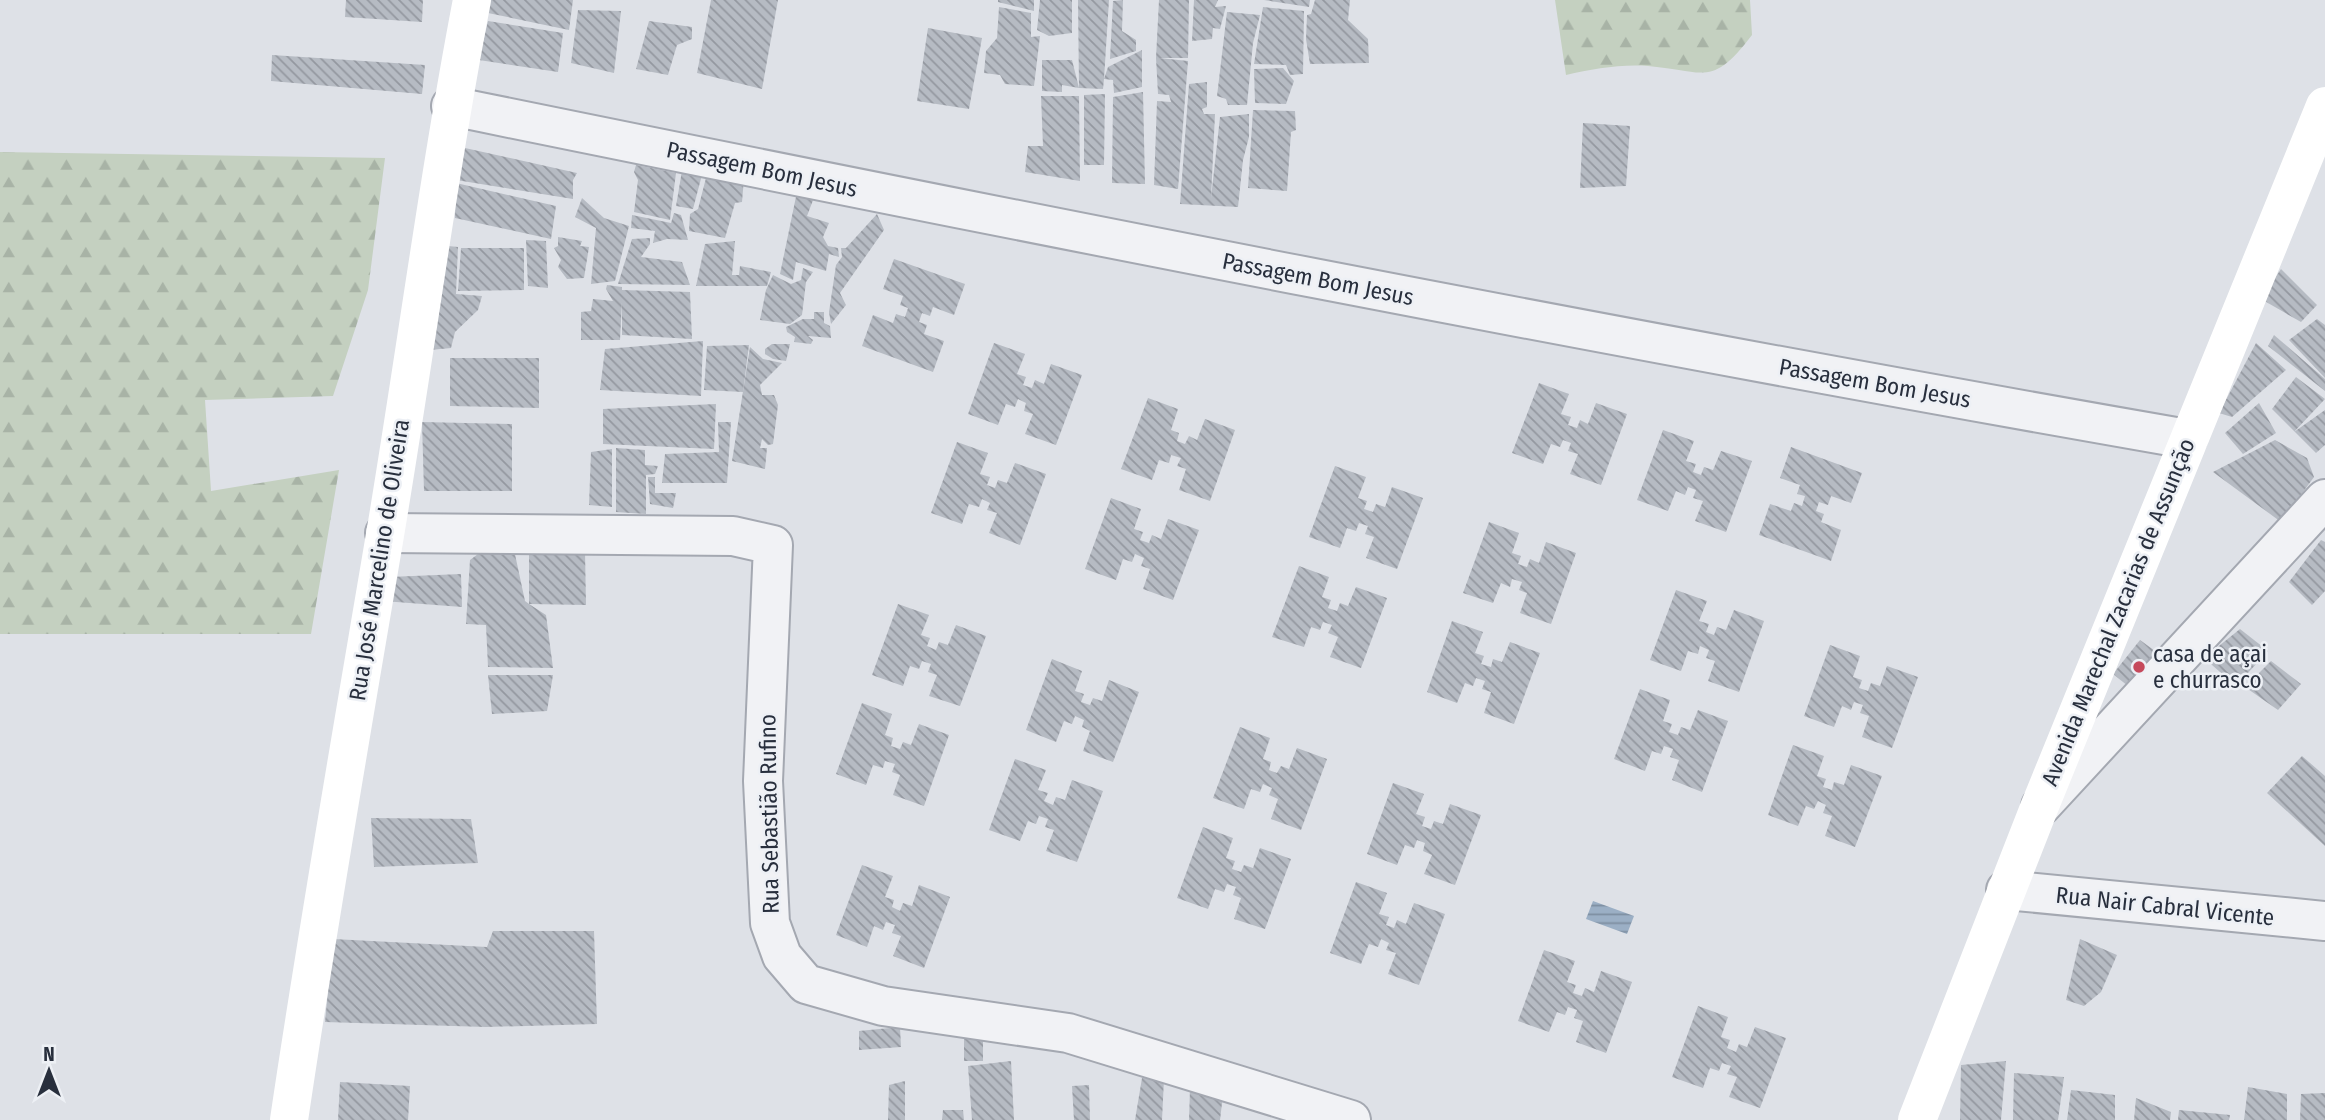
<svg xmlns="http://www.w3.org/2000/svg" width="2325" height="1120" font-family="'Fira Sans Condensed',sans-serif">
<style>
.forest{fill:url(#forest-firs)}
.water{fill:url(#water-rules)}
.building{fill:url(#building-back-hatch)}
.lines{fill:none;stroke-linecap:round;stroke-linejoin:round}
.street-casing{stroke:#a4a8b1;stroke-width:42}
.street{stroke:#f1f2f5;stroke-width:38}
.secondary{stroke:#fff;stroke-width:38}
.poi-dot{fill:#c6495b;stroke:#edf0f5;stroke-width:2.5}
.labels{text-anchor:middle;stroke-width:5;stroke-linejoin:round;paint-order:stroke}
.street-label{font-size:23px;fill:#282f3d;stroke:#edf0f5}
.poi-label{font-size:23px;fill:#282f3d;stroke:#edf0f5;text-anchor:start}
</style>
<defs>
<pattern id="forest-firs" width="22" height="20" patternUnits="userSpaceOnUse" patternTransform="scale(1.75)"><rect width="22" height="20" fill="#c4d0c0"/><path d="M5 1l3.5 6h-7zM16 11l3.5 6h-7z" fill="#a8b3a6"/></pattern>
<pattern id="water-rules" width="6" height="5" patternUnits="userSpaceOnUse" patternTransform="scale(1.75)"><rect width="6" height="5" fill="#9bafc5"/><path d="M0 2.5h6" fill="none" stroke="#7e8fa1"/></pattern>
<pattern id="building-back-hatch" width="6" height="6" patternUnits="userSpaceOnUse" patternTransform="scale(1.75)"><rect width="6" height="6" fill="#b6bbc3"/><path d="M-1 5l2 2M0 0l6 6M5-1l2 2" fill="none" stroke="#9498a0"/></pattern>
</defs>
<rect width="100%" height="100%" fill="#dee1e7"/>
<!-- forest -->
<g class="forest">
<path d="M1555,0H1750L1752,35C1712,88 1705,71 1648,66C1620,64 1593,69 1566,75Z"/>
<path d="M0,152L385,158L368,290L333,396L205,400L211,491L339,470L311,634H0Z"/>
</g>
<!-- water -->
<path class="water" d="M1593,901L1634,916L1627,934L1586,919Z"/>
<!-- building -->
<g class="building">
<path d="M346,0H423L422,22L345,17Z"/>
<path d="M490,0H573L569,30L488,13Z"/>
<path d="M711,0H778L762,89L697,73Z"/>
<path d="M998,0H1034V11L998,2Z"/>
<path d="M1040,0H1072V33L1049,36L1037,30Z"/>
<path d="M1078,0H1109L1104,79L1108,67L1142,50V87L1114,93L1113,80L1104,79L1103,89L1079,88Z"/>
<path d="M1123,0L1122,31L1136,40V51L1110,59L1113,1Z"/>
<path d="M1159,0H1189L1188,58H1159L1188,61L1178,189L1154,185L1157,101L1171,102L1169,95L1158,94L1156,58Z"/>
<path d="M1194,0H1218L1215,7L1226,6L1220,29L1213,28L1212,39L1192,41Z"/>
<path d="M1264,0H1310L1309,7Z"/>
<path d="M1315,0H1350L1348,20L1368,39L1369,63L1310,64L1306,39L1307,15L1311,14Z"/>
<path d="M999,7L1031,13V37L1040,36L1034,86L1005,84L1000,75L984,73L986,51L997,38Z"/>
<path d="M1263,7L1304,11L1303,74L1290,75L1286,65L1254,64Z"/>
<path d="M578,10L621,11L614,73L571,63Z"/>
<path d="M1227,12L1260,15L1253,43L1247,105H1228L1226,99L1217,96Z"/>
<path d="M488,21L563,33L558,72L479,60Z"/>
<path d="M649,21L692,27V39L677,45L668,75L636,69Z"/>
<path d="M928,28L982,38L969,109L917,101Z"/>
<path d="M272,55L425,65L422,94L271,81Z"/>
<path d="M1042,60H1072L1079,88L1062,85V92L1042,91Z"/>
<path d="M1283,68L1294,81L1286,104L1255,103L1254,69Z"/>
<path d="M1207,82V107L1202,109L1204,114H1215L1211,198L1220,117L1249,114V137L1243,160L1238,207L1180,204L1189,84Z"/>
<path d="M1143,92L1145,184L1112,183L1113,97Z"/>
<path d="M1105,94L1104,165H1084V95Z"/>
<path d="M1041,96H1079L1080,181L1025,172L1028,146H1043Z"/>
<path d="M1253,110L1295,111L1296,130L1291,132L1287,191L1248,188Z"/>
<path d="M1583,123L1630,126L1626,186L1580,188Z"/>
<path d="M456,146L577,173L573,180V199L450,179Z"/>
<path d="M684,159L703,171L693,209L676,206Z"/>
<path d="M636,165L676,173L670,220L634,212L638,180L634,172Z"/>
<path d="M707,174L744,178L742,202L735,203L725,238L689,231L690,214L698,209Z"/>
<path d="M456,183L556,206L551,239L455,218Z"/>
<path d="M798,187L815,195L807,216L829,223L823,237L828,246L838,248L839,257L829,254L826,271L796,262L793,280L780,274Z"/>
<path d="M582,198L604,218L629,226L615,281L591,284L596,228L575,217Z"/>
<path d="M674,213L681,215L688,240L667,239L653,243L655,231L631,228L632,215L671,223Z"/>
<path d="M877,214L884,230L840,293L846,305L831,324L829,312L836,265L842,257L841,248H846Z"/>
<path d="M558,237L582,241L580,246L589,247L584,278L567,279L558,267L561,260L554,248L558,246Z"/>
<path d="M650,238V244L641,257L682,262L690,285L618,284L632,239Z"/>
<path d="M526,240L546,241L548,288L528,286Z"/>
<path d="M735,241L732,275H739L740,266L771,272L767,286H696L705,244Z"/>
<path d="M448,246L458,247L456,294L482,296L478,310L455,332L451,348L420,351Z"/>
<path d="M461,248H524V290L458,291Z"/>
<path d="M894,259L965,284L954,315L933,307L930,316L922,313L919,322L927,325L924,334L944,341L933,372L862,346L873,315L893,323L896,314L905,317L908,308L900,305L903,296L883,289Z"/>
<path d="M803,268L813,272L806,282L802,315L790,324L760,320L766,290L773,275L791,284L801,280Z"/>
<path d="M2281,269L2317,305L2301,322L2261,299Z"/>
<path d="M607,285L622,287V290L690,292L692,339L622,335V302L620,340H581V312L591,311L593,299L613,301L606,289Z"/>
<path d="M814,312H824V323L830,326L831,338L808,336L813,340L811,344L794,342L795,337L787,332L786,327L803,319H814Z"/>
<path d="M2317,319L2325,325V378L2289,340Z"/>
<path d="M2274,335L2325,379V391L2268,346Z"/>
<path d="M703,341L701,396L600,390L605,349Z"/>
<path d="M994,343L1025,354L1017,374L1026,377L1023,385L1032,388L1035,380L1044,384L1051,364L1082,375L1056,445L1025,434L1033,414L1024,411L1026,403L1018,399L1015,407L1006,404L998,425L968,414Z"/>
<path d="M2256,343L2286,370L2232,417L2219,413Z"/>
<path d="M772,344H790L786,361L773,359L765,354V349Z"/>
<path d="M749,345L743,392L704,390L707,346Z"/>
<path d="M750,347L763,359L782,363L760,385L762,395H774L778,405L773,444L768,445L762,439L760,448H767L765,469L732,461Z"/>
<path d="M450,358H539V408L450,406Z"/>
<path d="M2296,377L2325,399L2294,432L2325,410V445L2316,453L2272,409Z"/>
<path d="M1539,383L1569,394L1561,414L1571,417L1568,425L1577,428L1580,420L1588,424L1596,403L1627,414L1601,485L1570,474L1578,454L1568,451L1571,443L1563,440L1560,447L1551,444L1543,464L1512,453Z"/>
<path d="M1148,398L1178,409L1171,430L1179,433L1177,441L1185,444L1189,436L1197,440L1205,419L1235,430L1210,501L1179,490L1186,469L1177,466L1181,458L1171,455L1169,463L1159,460L1152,480L1121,469Z"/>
<path d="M2259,403L2276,433L2243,454L2225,433Z"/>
<path d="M716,404L714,449L603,444V409Z"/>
<path d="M422,422L512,424V491H424Z"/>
<path d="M718,422H731L727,483H662L665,454L719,452Z"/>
<path d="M1663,430L1694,441L1686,461L1696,464L1693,472L1701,475L1704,467L1713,470L1721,451L1752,461L1726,532L1695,521L1703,501L1693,498L1696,490L1688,487L1685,495L1676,491L1668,511L1637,500Z"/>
<path d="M2275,440L2307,458L2314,477L2281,522L2213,472Z"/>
<path d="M957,442L988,453L980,474L990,477L987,485L995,488L998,480L1007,483L1015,463L1046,474L1020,545L989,533L997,513L987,510L990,503L982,499L979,507L969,504L962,524L931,513Z"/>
<path d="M1791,447L1862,473L1851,503L1831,496L1828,505L1819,502L1816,511L1824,514L1821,522L1841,530L1831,561L1759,535L1770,504L1791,511L1794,503L1802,506L1805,496L1797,494L1800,485L1780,478Z"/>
<path d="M616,448L645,450V465L658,466L655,474L646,475V514L616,512Z"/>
<path d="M612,449V507L589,505L591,452Z"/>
<path d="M1335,466L1366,477L1358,498L1367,501L1364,509L1373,512L1376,504L1385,507L1392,487L1423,498L1397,569L1366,558L1374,537L1365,534L1368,526L1359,523L1356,531L1347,528L1340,548L1309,537Z"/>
<path d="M648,477H655V493H676L673,508L650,504Z"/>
<path d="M1111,498L1141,509L1134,529L1143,532L1140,540L1149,543L1152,535L1161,539L1168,519L1199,530L1173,600L1143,589L1150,569L1141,566L1144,558L1135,554L1132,562L1123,559L1116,580L1085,569Z"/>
<path d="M1489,522L1519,533L1512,553L1521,556L1518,564L1527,567L1530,559L1539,563L1546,542L1576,553L1551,624L1520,613L1527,593L1519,590L1522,582L1512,579L1510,587L1501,583L1493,603L1463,593Z"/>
<path d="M2321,540L2325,542V591L2312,605L2289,582Z"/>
<path d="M513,545L525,601L529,604V551H585L586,605L529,604L546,615L553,668L488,667L486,625L466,624L470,560L482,551Z"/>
<path d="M1299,566L1329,577L1322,597L1331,600L1328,608L1337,611L1340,603L1348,606L1356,587L1387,598L1361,668L1330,657L1338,637L1328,633L1332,625L1323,622L1320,630L1311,627L1304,647L1272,637Z"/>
<path d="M461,574L462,607L383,601L389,577Z"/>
<path d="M1676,590L1707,601L1699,621L1709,624L1706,632L1714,635L1717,627L1726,630L1734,610L1764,621L1739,692L1708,681L1715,661L1706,658L1709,650L1700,646L1698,654L1688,651L1681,671L1650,660Z"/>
<path d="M898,604L929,615L921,635L930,638L927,646L936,650L939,642L948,645L956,625L986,636L960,706L929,696L937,675L928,672L931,664L922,661L919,669L910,666L903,686L872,675Z"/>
<path d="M1452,621L1483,632L1475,653L1484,656L1481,664L1491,667L1493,659L1502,662L1510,642L1540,653L1514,724L1484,713L1491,692L1482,689L1485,681L1476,678L1473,686L1465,683L1457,703L1427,692Z"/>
<path d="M2240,629L2268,651L2236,686L2204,658Z"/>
<path d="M2140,640L2166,659L2138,694L2113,674Z"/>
<path d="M1830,645L1860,656L1853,677L1862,680L1859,688L1868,691L1871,683L1880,686L1887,666L1918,677L1892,748L1862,737L1869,716L1860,713L1863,705L1854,702L1851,710L1842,706L1834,727L1804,716Z"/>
<path d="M1052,659L1082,671L1075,691L1084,694L1081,702L1090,705L1093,698L1102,701L1109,680L1139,692L1113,762L1083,751L1090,731L1082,727L1084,720L1075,716L1072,724L1064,721L1056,742L1026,730Z"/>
<path d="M2271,661L2301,684L2278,710L2245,687Z"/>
<path d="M488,675H553L547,711L492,714Z"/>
<path d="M1640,689L1670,700L1663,721L1672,724L1669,732L1678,735L1681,727L1690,730L1698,710L1728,721L1702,792L1672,780L1679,760L1670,757L1673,749L1664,746L1661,754L1652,751L1645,771L1614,759Z"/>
<path d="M862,703L892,714L885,735L893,738L891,746L900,749L903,742L911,745L919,724L949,735L924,806L893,795L900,775L892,772L895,764L885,761L883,768L873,765L866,785L836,774Z"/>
<path d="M1240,727L1270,738L1263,759L1271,762L1269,770L1277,773L1281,766L1289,769L1297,748L1327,759L1301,830L1271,819L1278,799L1269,795L1272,788L1263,784L1260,792L1251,789L1244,809L1213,798Z"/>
<path d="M1793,745L1824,756L1817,776L1826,779L1823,787L1832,790L1834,782L1844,785L1851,765L1882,776L1855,847L1825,836L1832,816L1823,813L1826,805L1818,801L1814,809L1806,806L1798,826L1768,815Z"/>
<path d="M2302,756L2325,776V846L2267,793Z"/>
<path d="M1015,759L1046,770L1038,790L1048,793L1044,801L1053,805L1056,797L1065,800L1072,780L1103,791L1077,862L1046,851L1054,830L1045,827L1048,819L1039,816L1036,824L1028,821L1020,841L989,830Z"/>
<path d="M1393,783L1424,794L1416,814L1425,817L1422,826L1431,829L1434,821L1443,824L1450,804L1481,815L1455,885L1424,874L1432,855L1423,851L1425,843L1417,840L1414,848L1405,845L1397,865L1367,854Z"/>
<path d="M371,818L471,819L478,863L374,867Z"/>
<path d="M1203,827L1233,838L1226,858L1235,861L1232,869L1241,872L1244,865L1253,868L1260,848L1291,859L1265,929L1234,919L1241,898L1233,895L1236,887L1227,884L1224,892L1215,889L1208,909L1177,898Z"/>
<path d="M862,865L893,876L885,897L894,900L892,907L900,911L903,903L912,906L919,885L950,897L924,968L893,956L901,936L892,933L895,925L886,922L883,930L874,926L867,947L836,935Z"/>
<path d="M1356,882L1387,893L1379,914L1389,917L1386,925L1394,928L1397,920L1406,924L1414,903L1445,914L1419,985L1388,974L1396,953L1386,950L1389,943L1381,939L1378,947L1369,944L1361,964L1330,953Z"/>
<path d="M493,931H594L597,1024L486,1027L325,1022L333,939L487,947Z"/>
<path d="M2080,939L2117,955L2101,992L2084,1006L2066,1000Z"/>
<path d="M1544,950L1575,961L1567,982L1576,985L1573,993L1582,996L1585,988L1594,992L1601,971L1632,982L1606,1053L1576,1042L1583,1021L1574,1018L1577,1010L1568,1007L1565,1015L1557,1012L1549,1032L1518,1021Z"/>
<path d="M1698,1006L1728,1017L1721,1037L1730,1040L1727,1048L1736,1052L1739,1044L1747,1047L1755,1027L1786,1038L1760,1108L1729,1097L1737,1077L1727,1074L1731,1066L1722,1063L1719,1071L1710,1068L1703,1088L1672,1077Z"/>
<path d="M900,1027L901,1047L859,1050V1031Z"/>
<path d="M964,1037L983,1040V1061H964Z"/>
<path d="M1011,1061L1014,1120H972L968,1066Z"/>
<path d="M2006,1061L2001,1120H1960L1961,1065Z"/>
<path d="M2014,1073L2064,1077L2058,1120H2013Z"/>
<path d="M1142,1078L1164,1079L1162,1120H1135Z"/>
<path d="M905,1081V1120H888L889,1085Z"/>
<path d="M340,1082L410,1086L408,1120H338Z"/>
<path d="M1089,1085L1090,1120H1074L1072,1086Z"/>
<path d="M2248,1087L2287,1094V1120H2244Z"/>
<path d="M1190,1089L1223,1095L1220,1120H1189Z"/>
<path d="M2071,1090L2115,1095V1120H2067Z"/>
<path d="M2325,1093V1120H2300L2301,1094Z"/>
<path d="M2136,1098L2171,1112L2170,1120H2134Z"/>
<path d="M943,1110H963L964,1120H942Z"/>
<path d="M2179,1110L2230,1115L2229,1120H2178Z"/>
</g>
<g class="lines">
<defs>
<g id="street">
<path d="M451,106C1029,224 1607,338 2187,439"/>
<path d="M385,533L733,536L773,545L763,781L770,923L782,956L806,984L883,1006L1068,1033L1351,1120"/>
<path d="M2041,806L2325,499"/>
<path d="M2006,890L2325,921"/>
</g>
</defs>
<!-- street casing -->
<use href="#street" class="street-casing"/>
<!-- street -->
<use href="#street" class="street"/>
<!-- secondary -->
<g class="secondary">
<path d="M289,1120C318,924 352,730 385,535C415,357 438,177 472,0"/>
<path d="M1917,1120L2039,808L2325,106"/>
</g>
</g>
<!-- markers -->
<circle class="poi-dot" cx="2139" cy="667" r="7"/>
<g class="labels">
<!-- street labels -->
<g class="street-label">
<text transform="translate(762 169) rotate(12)" y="8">Passagem Bom Jesus</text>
<text transform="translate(1318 279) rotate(11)" y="8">Passagem Bom Jesus</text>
<text transform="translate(1875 383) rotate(10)" y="8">Passagem Bom Jesus</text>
<text transform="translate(379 560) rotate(-81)" y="8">Rua José Marcelino de Oliveira</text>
<text transform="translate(2118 612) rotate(-68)" y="8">Avenida Marechal Zacarias de Assunção</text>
<text transform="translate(769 814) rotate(-91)" y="8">Rua Sebastião Rufino</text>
<text transform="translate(2165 906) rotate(6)" y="8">Rua Nair Cabral Vicente</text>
</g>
<!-- poi labels -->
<g class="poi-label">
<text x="2153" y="662">casa de açai<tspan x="2153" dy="26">e churrasco</tspan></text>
</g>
</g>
<!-- north arrow -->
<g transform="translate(49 1071)" stroke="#edf0f5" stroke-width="5" paint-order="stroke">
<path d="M0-5L12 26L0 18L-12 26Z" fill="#282f3d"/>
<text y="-10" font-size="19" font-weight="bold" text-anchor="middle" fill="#282f3d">N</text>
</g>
</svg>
